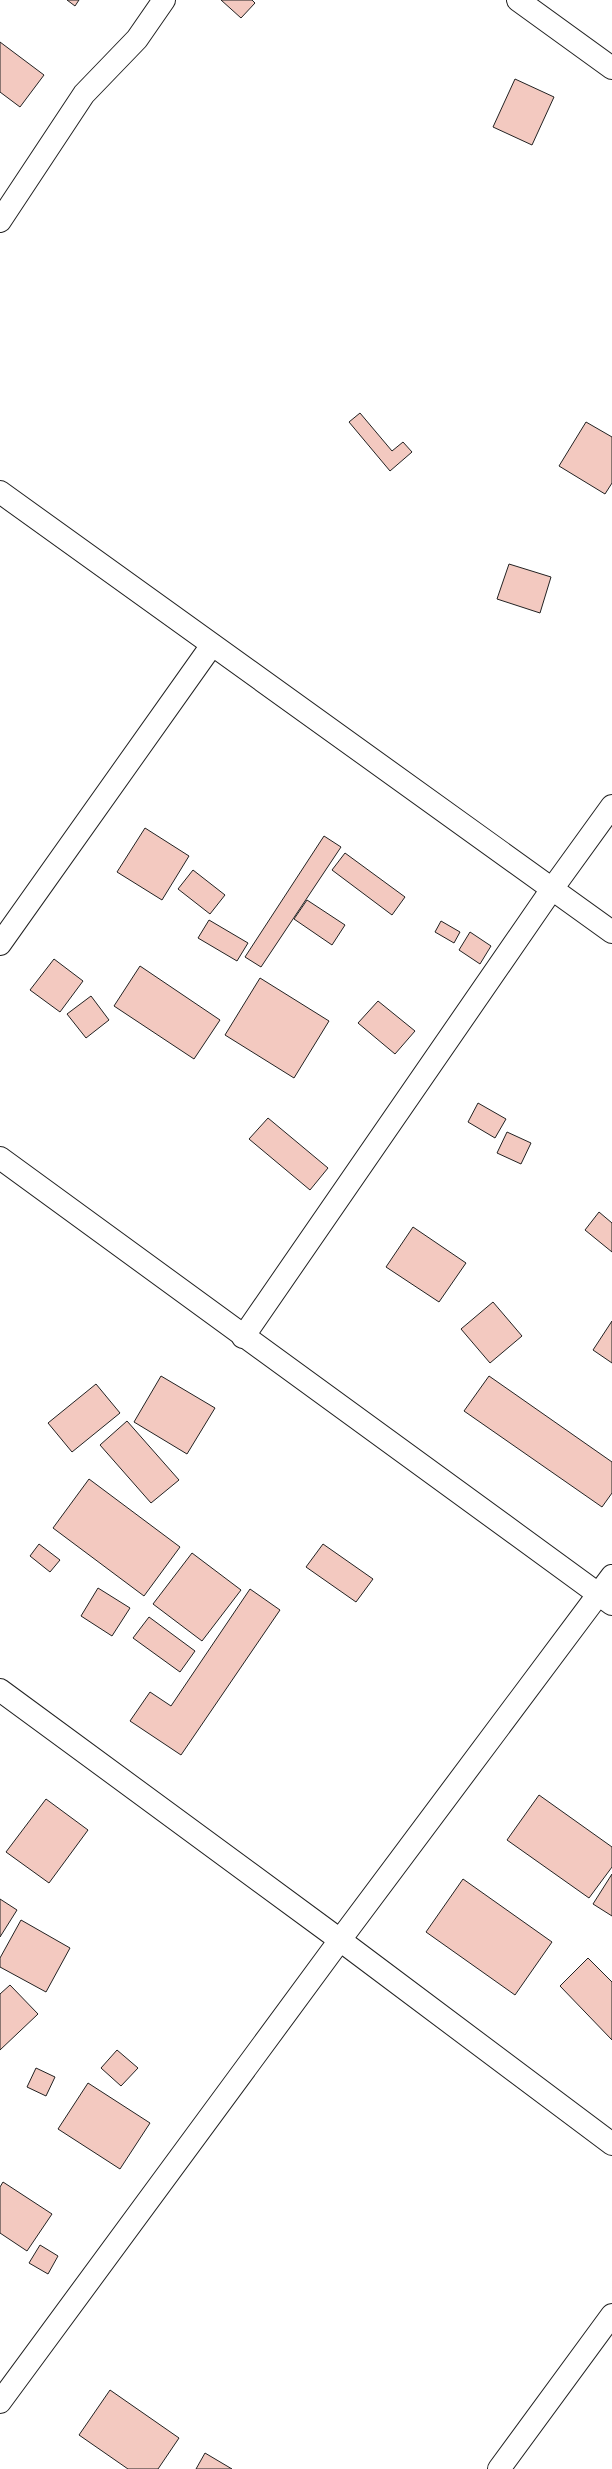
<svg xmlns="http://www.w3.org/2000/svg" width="612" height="2469" font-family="'Fira Sans Condensed',sans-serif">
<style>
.building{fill:#f3c9c0;stroke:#222}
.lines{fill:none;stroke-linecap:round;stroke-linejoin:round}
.minor-casing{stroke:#222;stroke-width:24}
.minor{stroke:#fff;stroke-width:22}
</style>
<rect width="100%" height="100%" fill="#fff"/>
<!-- building -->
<g class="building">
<path d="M67,0H79L75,6Z"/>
<path d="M221,0H252L255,3L241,18Z"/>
<path d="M0,42L44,75L20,107L0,92Z"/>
<path d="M515,79L554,97L532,145L493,127Z"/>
<path d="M360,413L392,451L403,442L412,452L390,471L349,422Z"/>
<path d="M586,422L612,437V483L605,494L559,466Z"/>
<path d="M509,564L551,577L540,613L497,599Z"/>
<path d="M145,828L189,856L162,900L117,872Z"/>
<path d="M324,836L341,847L261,967L245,957Z"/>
<path d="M345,853L405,897L392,915L332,870Z"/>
<path d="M193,870L225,895L210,914L178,889Z"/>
<path d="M307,900L345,925L332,945L294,919Z"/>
<path d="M209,920L248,943L237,961L198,938Z"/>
<path d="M441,921L460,932L454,943L435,932Z"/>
<path d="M470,932L491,946L480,964L459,950Z"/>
<path d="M54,959L83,981L60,1012L30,990Z"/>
<path d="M140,966L220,1020L194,1059L114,1006Z"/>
<path d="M260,978L329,1021L294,1078L225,1035Z"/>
<path d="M91,996L109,1020L86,1038L67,1014Z"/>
<path d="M378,1001L415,1031L395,1054L358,1023Z"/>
<path d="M478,1103L506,1119L495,1138L468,1122Z"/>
<path d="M268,1118L328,1168L310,1190L249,1139Z"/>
<path d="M507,1132L531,1143L521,1164L497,1153Z"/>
<path d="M599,1212L612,1223V1252L585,1230Z"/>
<path d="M413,1227L466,1263L439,1302L386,1267Z"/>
<path d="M493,1302L522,1336L490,1363L461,1329Z"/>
<path d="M612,1321V1363L593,1350Z"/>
<path d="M161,1376L215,1408L187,1454L134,1422Z"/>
<path d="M489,1376L612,1462V1493L602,1507L464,1411Z"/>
<path d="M96,1384L120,1413L72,1452L48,1423Z"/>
<path d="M127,1421L179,1480L151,1503L100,1445Z"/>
<path d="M89,1479L180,1547L144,1596L53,1528Z"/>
<path d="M39,1544L60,1560L50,1572L30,1556Z"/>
<path d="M323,1544L373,1579L356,1602L306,1567Z"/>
<path d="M192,1553L241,1590L202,1641L153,1604Z"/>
<path d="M98,1588L130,1608L112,1636L81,1616Z"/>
<path d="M250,1589L280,1610L181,1755L130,1721L150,1692L171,1706Z"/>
<path d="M149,1617L195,1651L180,1672L133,1638Z"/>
<path d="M539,1795L612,1847V1867L589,1898L507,1840Z"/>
<path d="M46,1799L88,1830L49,1883L6,1852Z"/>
<path d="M612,1874V1916L593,1904Z"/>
<path d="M463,1879L552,1942L515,1995L426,1932Z"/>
<path d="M0,1899L17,1910L0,1937Z"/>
<path d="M21,1920L70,1948L46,1992L0,1967V1958Z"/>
<path d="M588,1958L612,1982V2040L560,1986Z"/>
<path d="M10,1985L38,2014L0,2050V1994Z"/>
<path d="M117,2050L138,2068L121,2086L101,2068Z"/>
<path d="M36,2068L55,2077L46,2096L27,2087Z"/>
<path d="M88,2083L150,2123L120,2169L58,2129Z"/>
<path d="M3,2182L52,2214L27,2251L0,2233V2187Z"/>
<path d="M40,2245L58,2256L48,2274L29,2263Z"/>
<path d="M110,2390L179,2438L158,2469H128L79,2435Z"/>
<path d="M205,2453L232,2469H196Z"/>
</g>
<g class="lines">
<defs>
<g id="minor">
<path d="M518,0L612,68"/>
<path d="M0,221L84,94L137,39L164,0"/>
<path d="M0,492L612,932"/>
<path d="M0,944L212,645"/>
<path d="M0,1158L612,1604"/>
<path d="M243,1337L552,889L612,806"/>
<path d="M0,1690L340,1940L612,2144"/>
<path d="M0,2402L340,1940L612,1576"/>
<path d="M499,2469L612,2315"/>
</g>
</defs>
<!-- minor casing -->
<use href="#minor" class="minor-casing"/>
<!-- minor -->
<use href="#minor" class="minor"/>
</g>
</svg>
